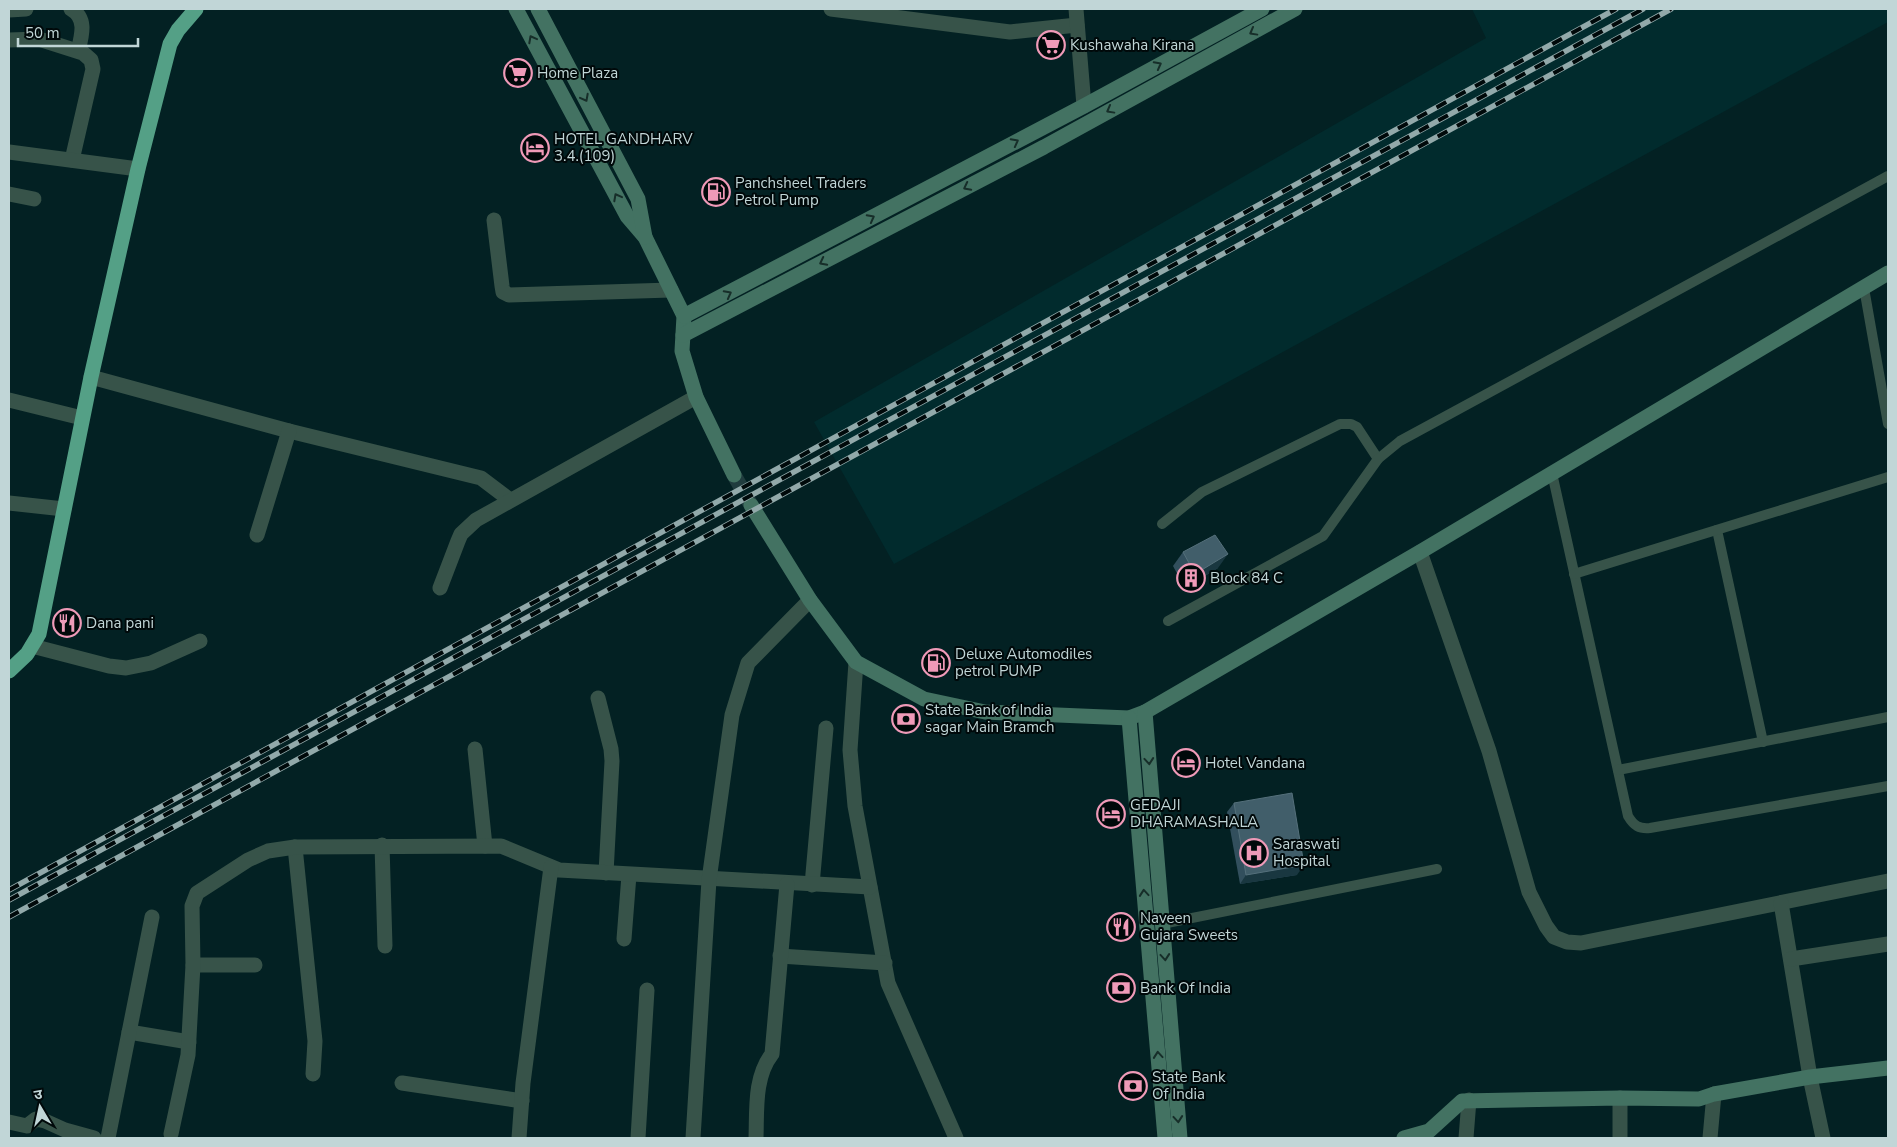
<svg xmlns="http://www.w3.org/2000/svg" width="1897" height="1147" font-family="'Nunito Sans','Noto Sans Devanagari',sans-serif">
<style>
.built{fill:#012b2d}
.lines{fill:none;stroke-linecap:round;stroke-linejoin:round}
.secondary-tunnel{stroke:#203c3e;stroke-width:15;stroke-dasharray:15 8;stroke-linecap:butt}
.lane{stroke:#375349;stroke-width:10}
.street{stroke:#375349;stroke-width:15}
.secondary{stroke:#437262;stroke-width:15}
.highway{stroke:#54a086;stroke-width:15}
.rail-casing{stroke:#92a9aa;stroke-width:5.5}
.rail{stroke:#00090a;stroke-width:4;stroke-dasharray:11;stroke-linecap:butt}
.wall{fill:#324f5d}
.shaded-wall{fill:#193740}
.building{fill:#415e6a;stroke:#55707b}
.oneway{stroke:#172e29}
.labels{text-anchor:middle;stroke-width:4;stroke-linejoin:round;paint-order:stroke}
.poi-label{font-size:15px;fill:#c1d6d7;stroke:#00090a;text-anchor:start}
</style>
<rect width="100%" height="100%" fill="#032123"/>
<!-- built -->
<path class="built" d="M1472,9H1888V22L894,564L814,422L1486,38Z"/>
<g class="lines">
<!-- secondary-tunnel -->
<path class="secondary-tunnel" d="M734,475L751,505"/>
<!-- lane -->
<g class="lane">
<path d="M1864,288L1888,424"/>
<path d="M1552,473L1628,816C1634,826 1639,829 1650,828L1888,786"/>
<path d="M1162,524L1202,492L1340,424H1351L1357,427L1378,459"/>
<path d="M1717,530L1763,742"/>
<path d="M1574,574L1888,477"/>
<path d="M1168,621L1323,536L1378,459L1400,441L1888,176"/>
<path d="M1618,770L1888,717"/>
<path d="M1162,924L1437,869"/>
</g>
<!-- street -->
<g class="street">
<path d="M71,9C87,18 82,35 78,51"/>
<path d="M831,9L1010,32L1077,25"/>
<path d="M1076,9L1084,106"/>
<path d="M9,10L26,9"/>
<path d="M9,40L39,39L83,53L91,60L93,69L72,160"/>
<path d="M9,152L138,169"/>
<path d="M9,194L34,199"/>
<path d="M494,220L502,286L503,292L509,295L671,290"/>
<path d="M91,377L289,431L481,478L510,500"/>
<path d="M9,400L82,418"/>
<path d="M9,503L64,509"/>
<path d="M257,535L289,431"/>
<path d="M1420,552L1489,751L1529,892L1546,926L1554,937L1567,942L1581,943L1888,881"/>
<path d="M440,588L458,541L461,534L476,520L696,397"/>
<path d="M32,646L109,666L126,668L151,663L200,641"/>
<path d="M856,662L850,750L855,806L888,983L956,1138"/>
<path d="M598,698L611,749L612,761L606,873"/>
<path d="M475,749L485,846"/>
<path d="M382,845L385,946"/>
<path d="M295,847L315,1041L313,1074"/>
<path d="M812,885L826,728"/>
<path d="M1781,903L1810,1077L1823,1138"/>
<path d="M624,939L629,875"/>
<path d="M780,956L885,963"/>
<path d="M1791,959L1888,944"/>
<path d="M193,965H255"/>
<path d="M129,1032L189,1042"/>
<path d="M402,1083L522,1101"/>
<path d="M9,1122L27,1126L36,1119L45,1121L65,1130L94,1138"/>
<path d="M171,1134L188,1055L193,965L192,906L197,893L248,860L268,851L295,847L501,846L559,870L870,887"/>
<path d="M108,1138L152,917"/>
<path d="M519,1138L523,1083L551,867"/>
<path d="M638,1138L647,990"/>
<path d="M693,1138L709,880L732,715L748,663L810,600"/>
<path d="M756,1138C757,1110 754,1077 772,1054L787,884"/>
<path d="M1466,1138L1469,1100"/>
<path d="M1620,1138V1098"/>
<path d="M1710,1138L1714,1094"/>
</g>
<!-- secondary -->
<g class="secondary">
<path d="M516,9L627,216L645,237L684,316L682,351L696,397L734,475"/>
<path d="M538,9L638,199L645,237"/>
<path d="M684,316L1084,106L1262,9"/>
<path d="M683,335L1044,147L1295,9"/>
<path d="M751,505L810,600L856,662L924,699L985,712L1129,718L1145,712L1420,552L1888,273"/>
<path d="M1145,712L1180,1138"/>
<path d="M1129,718L1165,1138"/>
<path d="M1404,1138L1429,1131L1462,1101L1620,1098L1699,1099L1714,1094L1810,1077L1888,1068"/>
</g>
<!-- highway -->
<path class="highway" d="M9,671L27,654L39,634L91,377L138,169L170,44L178,30L196,9"/>
<defs>
<g id="rail">
<path d="M9,890L1616,9"/>
<path d="M9,900L1643,9"/>
<path d="M9,917L1671,9"/>
</g>
</defs>
<!-- rail casing -->
<use href="#rail" class="rail-casing"/>
<!-- rail -->
<use href="#rail" class="rail"/>
</g>
<!-- wall -->
<g class="wall">
<path d="M1183,552L1218,568L1185,588L1173,566Z"/>
<path d="M1234,803L1297,875L1240,884L1227,812Z"/>
</g>
<!-- shaded-wall -->
<g class="shaded-wall">
<path d="M1228,554L1218,568L1185,588L1195,574Z"/>
<path d="M1304,865L1297,875L1240,884L1246,875Z"/>
</g>
<!-- building -->
<g class="building">
<path d="M1215,535L1228,554L1195,574L1183,552Z"/>
<path d="M1292,793L1304,865L1246,875L1234,803Z"/>
</g>
<!-- one-way arrows -->
<defs><path id="oneway-chevron" d="M-2-3.5L2.5 0L-2 3.5" fill="none" stroke-width="1.6" stroke-linecap="round" stroke-linejoin="round" transform="scale(1.25)"/></defs>
<g class="oneway">
<use href="#oneway-chevron" transform="translate(1253 32) rotate(151)"/>
<use href="#oneway-chevron" transform="translate(532 39) rotate(-118)"/>
<use href="#oneway-chevron" transform="translate(1158 65) rotate(-28)"/>
<use href="#oneway-chevron" transform="translate(585 98) rotate(62)"/>
<use href="#oneway-chevron" transform="translate(1110 110) rotate(151)"/>
<use href="#oneway-chevron" transform="translate(1015 142) rotate(-28)"/>
<use href="#oneway-chevron" transform="translate(967 187) rotate(153)"/>
<use href="#oneway-chevron" transform="translate(617 197) rotate(-118)"/>
<use href="#oneway-chevron" transform="translate(871 218) rotate(-28)"/>
<use href="#oneway-chevron" transform="translate(823 262) rotate(153)"/>
<use href="#oneway-chevron" transform="translate(728 294) rotate(-28)"/>
<use href="#oneway-chevron" transform="translate(1149 761) rotate(85)"/>
<use href="#oneway-chevron" transform="translate(1144 893) rotate(-95)"/>
<use href="#oneway-chevron" transform="translate(1165 957) rotate(85)"/>
<use href="#oneway-chevron" transform="translate(1158 1055) rotate(-95)"/>
<use href="#oneway-chevron" transform="translate(1178 1119) rotate(85)"/>
</g>
<!-- icons -->
<defs>
<symbol id="supermarket-ring" viewBox="-11 -11 22 22"><circle r="9.5" fill="#00090a" stroke="#ef9ab8" stroke-width="1.5"/><path d="M-6-5.5h2.5l.6 2H6L4.5 2H-2.5L-4.4-4H-6ZM-1.5 3.2a1.3 1.3 0 1 0 .1 0ZM3 3.2a1.3 1.3 0 1 0 .1 0Z" fill="#ef9ab8"/></symbol>
<symbol id="hotel-ring" viewBox="-11 -11 22 22"><circle r="9.5" fill="#00090a" stroke="#ef9ab8" stroke-width="1.5"/><path d="M-6-4.5h1.5V1H6V5H4.5V3h-9V5H-6ZM-4 0a1.8 1.8 0 1 1 3.6 0ZM.5 0V-2.5h3Q6-2.5 6 0Z" fill="#ef9ab8"/></symbol>
<symbol id="fuel-ring" viewBox="-11 -11 22 22"><circle r="9.5" fill="#00090a" stroke="#ef9ab8" stroke-width="1.5"/><path d="M-5.5-6h7V0h2V4h1.3V-2.5L3-4.5l.8-.8L6-3V5H2.5V1h-1V6h-7ZM-4.2-4.7v3.2H.2V-4.7Z" fill="#ef9ab8"/></symbol>
<symbol id="building-ring" viewBox="-11 -11 22 22"><circle r="9.5" fill="#00090a" stroke="#ef9ab8" stroke-width="1.5"/><path d="M-4-6H4V6H1V3H-1V6H-4ZM-2.5-4.3h1.7v1.8h-1.7ZM.8-4.3h1.7v1.8H.8ZM-2.5-1h1.7V.8h-1.7ZM.8-1h1.7V.8H.8Z" fill="#ef9ab8"/></symbol>
<symbol id="restaurant-ring" viewBox="-11 -11 22 22"><circle r="9.5" fill="#00090a" stroke="#ef9ab8" stroke-width="1.5"/><path d="M-5-6h1v4h1v-4h1v4h1v-4h1v5L-1.5 .5V6h-2V.5L-5-1ZM5-6V6H3V1.5H1.5Q1.5-4 5-6Z" fill="#ef9ab8"/></symbol>
<symbol id="bank-ring" viewBox="-11 -11 22 22"><circle r="9.5" fill="#00090a" stroke="#ef9ab8" stroke-width="1.5"/><path d="M-6-4H6V4H-6ZM0-2.3a2.3 2.3 0 1 0 0 4.6a2.3 2.3 0 1 0 0-4.6Z" fill="#ef9ab8"/></symbol>
<symbol id="hospital-ring" viewBox="-11 -11 22 22"><circle r="9.5" fill="#00090a" stroke="#ef9ab8" stroke-width="1.5"/><path d="M-5-5h3v3.5h4V-5h3V5h-3V1.5h-4V5h-3Z" fill="#ef9ab8"/></symbol>
</defs>
<g fill-rule="evenodd">
<use href="#supermarket-ring" x="1035" y="29" width="32" height="32"/>
<use href="#supermarket-ring" x="502" y="57" width="32" height="32"/>
<use href="#hotel-ring" x="519" y="132" width="32" height="32"/>
<use href="#fuel-ring" x="700" y="176" width="32" height="32"/>
<use href="#building-ring" x="1175" y="562" width="32" height="32"/>
<use href="#restaurant-ring" x="51" y="607" width="32" height="32"/>
<use href="#fuel-ring" x="920" y="647" width="32" height="32"/>
<use href="#bank-ring" x="890" y="703" width="32" height="32"/>
<use href="#hotel-ring" x="1170" y="747" width="32" height="32"/>
<use href="#hotel-ring" x="1095" y="798" width="32" height="32"/>
<use href="#hospital-ring" x="1238" y="837" width="32" height="32"/>
<use href="#restaurant-ring" x="1105" y="911" width="32" height="32"/>
<use href="#bank-ring" x="1105" y="972" width="32" height="32"/>
<use href="#bank-ring" x="1117" y="1070" width="32" height="32"/>
</g>
<g class="labels">
<!-- poi labels -->
<g class="poi-label">
<text x="1070" y="50">Kushawaha Kirana</text>
<text x="537" y="78">Home Plaza</text>
<text x="554" y="144">HOTEL GANDHARV<tspan x="554" dy="17">3.4.(109)</tspan></text>
<text x="735" y="188">Panchsheel Traders<tspan x="735" dy="17">Petrol Pump</tspan></text>
<text x="1210" y="583">Block 84 C</text>
<text x="86" y="628">Dana pani</text>
<text x="955" y="659">Deluxe Automodiles<tspan x="955" dy="17">petrol PUMP</tspan></text>
<text x="925" y="715">State Bank of India<tspan x="925" dy="17">sagar Main Bramch</tspan></text>
<text x="1205" y="768">Hotel Vandana</text>
<text x="1130" y="810">GEDAJI<tspan x="1130" dy="17">DHARAMASHALA</tspan></text>
<text x="1273" y="849">Saraswati<tspan x="1273" dy="17">Hospital</tspan></text>
<text x="1140" y="923">Naveen<tspan x="1140" dy="17">Gujara Sweets</tspan></text>
<text x="1140" y="993">Bank Of India</text>
<text x="1152" y="1082">State Bank<tspan x="1152" dy="17">Of India</tspan></text>
</g>
</g>
<!-- border -->
<rect width="1897" height="1147" fill="none" stroke="#c1d6d7" stroke-width="20"/>
<!-- north arrow -->
<g transform="translate(40 1107) rotate(351)" stroke="#00090a" stroke-width="4" paint-order="stroke">
<path d="M0-4L9 19L0 12L-9 19Z" fill="#c1d6d7"/>
<text y="-8" font-size="14" font-weight="bold" text-anchor="middle" fill="#c1d6d7">उ</text>
</g>
<!-- scale -->
<path d="M18 38v8h120v-8" fill="none" stroke="#c1d6d7" stroke-width="2.5"/>
<text x="25" y="38" font-size="15" fill="#c1d6d7" stroke="#00090a" stroke-width="4" paint-order="stroke">50 m</text>
</svg>
